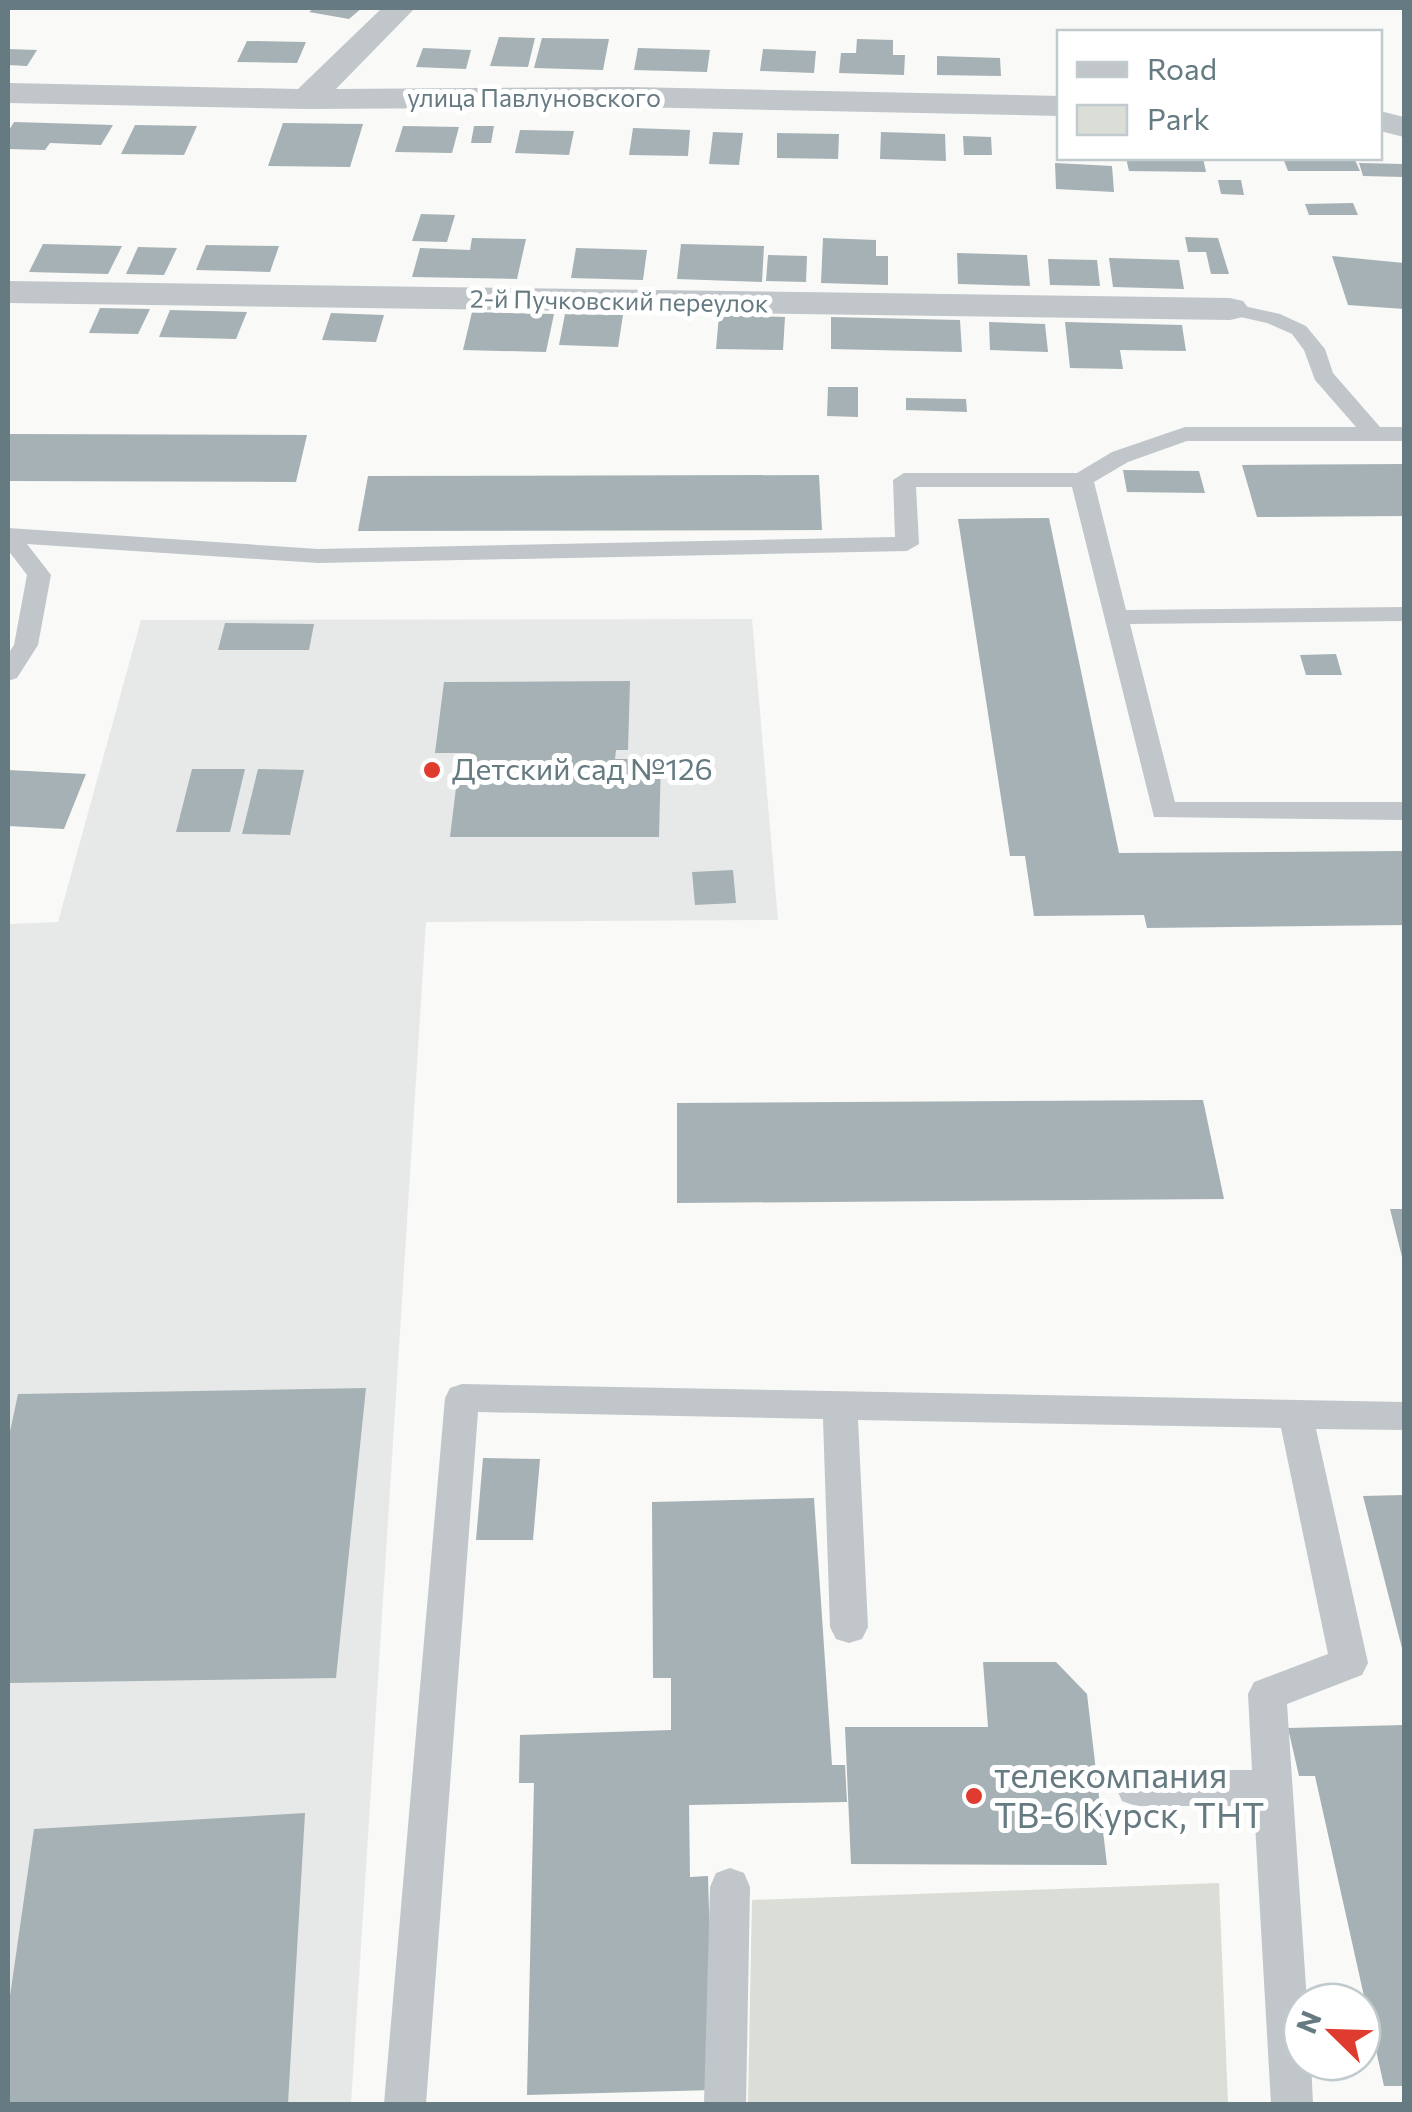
<svg xmlns="http://www.w3.org/2000/svg" width="1412" height="2112" font-family="Commissioner,sans-serif">
<style>
.built{fill:#e7e9e8}
.green{fill:#daded6}
.building{fill:#a5b1b4}
.lines{fill:none;stroke-linecap:round;stroke-linejoin:round}
.lane{fill:#c0c6c9;fill-rule:evenodd}
.street{fill:#c0c6c9;fill-rule:evenodd}
.poi-dot{fill:#e03b2f;stroke:#fff;stroke-width:4}
.labels{text-anchor:middle;stroke-width:10;stroke-linejoin:round;paint-order:stroke}
.far-street-label{font-size:25px;fill:#657a81;stroke:#fff}
.poi-label{font-size:30px;fill:#657a81;stroke:#fff;text-anchor:start}
.near-poi-label{font-size:35px;fill:#657a81;stroke:#fff;text-anchor:start}
</style>
<rect width="100%" height="100%" fill="#f9f9f7"/>
<!-- built -->
<path class="built" d="M752,619L778,920L426,922L351,2104H8V924L58,922L141,620Z"/>
<!-- green -->
<path class="green" d="M1219,1883L1228,2104H748L752,1900Z"/>
<!-- building -->
<g class="building">
<path d="M314,8H362L349,19L309,12Z"/>
<path d="M499,37L535,38L528,67L490,66Z"/>
<path d="M542,38L609,39L603,70L534,68Z"/>
<path d="M857,39L893,40V55H905L904,75L839,73L841,53H856Z"/>
<path d="M247,41L306,42L297,63L237,62Z"/>
<path d="M423,48L471,50L466,69L416,67Z"/>
<path d="M638,48L710,50L707,72L634,70Z"/>
<path d="M8,49L37,50L27,66L8,65Z"/>
<path d="M763,49L816,51L814,73L760,71Z"/>
<path d="M937,56L1000,58L1001,76L937,75Z"/>
<path d="M14,122L113,125L101,145L50,143L45,150L8,149V132Z"/>
<path d="M283,123L363,124L350,167L268,166Z"/>
<path d="M135,125L197,126L184,155L121,154Z"/>
<path d="M403,126L459,127L452,153L395,152Z"/>
<path d="M474,126H494L491,143H471Z"/>
<path d="M633,128L690,130L688,156L629,155Z"/>
<path d="M520,130L574,131L569,155L515,153Z"/>
<path d="M713,132L743,133L739,165L709,164Z"/>
<path d="M881,132L945,134L946,161L880,159Z"/>
<path d="M777,133L839,134L838,159L777,158Z"/>
<path d="M963,136L991,137L992,155H964Z"/>
<path d="M1126,158H1203L1206,172L1129,171Z"/>
<path d="M1283,158H1354L1360,171H1288Z"/>
<path d="M1055,163L1112,166L1114,192L1056,189Z"/>
<path d="M1359,163L1404,164V177L1363,176Z"/>
<path d="M1218,180H1241L1244,195L1221,194Z"/>
<path d="M1353,203L1358,215H1309L1305,204Z"/>
<path d="M421,214L455,215L447,242L412,241Z"/>
<path d="M1185,237L1218,238L1229,274H1211L1206,252H1188Z"/>
<path d="M472,238L526,239L517,279L412,277L420,248L470,250Z"/>
<path d="M823,238L876,240V256H888V285L821,283Z"/>
<path d="M43,244L122,246L108,274L29,272Z"/>
<path d="M681,244L764,246L762,282L677,279Z"/>
<path d="M206,245L279,246L270,272L196,270Z"/>
<path d="M138,247L177,248L164,275L126,274Z"/>
<path d="M576,248L647,250L643,280L571,278Z"/>
<path d="M957,253L1027,255L1030,286L958,284Z"/>
<path d="M768,255L807,256L806,282L766,281Z"/>
<path d="M1332,256L1404,263V309L1348,305Z"/>
<path d="M1109,258L1179,260L1184,289L1113,287Z"/>
<path d="M1048,259L1097,260L1100,286L1050,285Z"/>
<path d="M100,308L150,309L138,334L89,333Z"/>
<path d="M170,310L247,312L236,339L159,337Z"/>
<path d="M472,312L554,314L546,352L463,350Z"/>
<path d="M331,313L384,315L376,342L322,340Z"/>
<path d="M565,314L623,315L618,347L559,345Z"/>
<path d="M719,315L785,317L783,350L716,349Z"/>
<path d="M831,317L960,320L962,352L831,349Z"/>
<path d="M989,322L1045,324L1048,352L990,350Z"/>
<path d="M1065,322L1182,325L1186,351L1120,350L1123,369L1070,368Z"/>
<path d="M828,387H858V417L827,416Z"/>
<path d="M906,398L966,399L967,412L906,410Z"/>
<path d="M8,434L307,435L296,482L8,481Z"/>
<path d="M1404,464V516L1257,517L1242,465Z"/>
<path d="M1123,470L1199,471L1205,493L1127,492Z"/>
<path d="M819,475L822,530L358,531L368,476Z"/>
<path d="M1049,518L1119,853L1404,851V925L1147,928L1144,915L1034,916L1025,856H1010L958,519Z"/>
<path d="M225,623L314,624L309,650H218Z"/>
<path d="M1336,654L1342,675H1306L1300,655Z"/>
<path d="M630,681L628,750H616L615,759H661L659,837H450L459,763H470L471,753H435L444,682Z"/>
<path d="M192,769H245L230,832H176Z"/>
<path d="M258,769L304,770L290,835L242,834Z"/>
<path d="M8,770L86,774L64,829L8,826Z"/>
<path d="M733,870L736,903L695,905L692,872Z"/>
<path d="M1203,1100L1224,1199L677,1203V1103Z"/>
<path d="M1390,1209H1404V1261H1403Z"/>
<path d="M366,1388L336,1678L8,1683V1441L18,1394Z"/>
<path d="M483,1458L540,1459L533,1540H476Z"/>
<path d="M1404,1495V1652H1403L1363,1496Z"/>
<path d="M814,1498L832,1765H845L847,1802L689,1805L690,1877L708,1876L714,2090L527,2095L534,1783H519L520,1735L671,1730V1678H653L652,1502Z"/>
<path d="M983,1662H1056L1087,1694L1107,1865L851,1864L845,1727H988Z"/>
<path d="M1404,1725V2086H1384L1315,1776H1299L1288,1728Z"/>
<path d="M305,1813L288,2104H8V2010L34,1829Z"/>
</g>
<g class="lines">
<!-- lane -->
<g class="lane">
<path d="M1230,303L1280,314L1306,326L1325,349L1333,373L1380,427H1404V441H1187L1128,462L1094,482L1126,610L1404,607V621L1130,624L1175,802H1404V820L1154,817L1072,487H916L919,544L907,551L318,563L27,544L51,575L38,645L17,678L8,681V654L14,645L27,575L8,550V528L318,549L895,537L893,480L904,473H1077L1112,452L1185,427H1356L1315,380L1304,350L1292,334L1267,323L1223,313L1220,309Z"/>
<path d="M462,1384L1404,1402V1430L1316,1429L1368,1663L1362,1675L1287,1704L1307,2002H1302V2062H1311L1313,2104H1271L1254,1806H1136L1122,1801L1116,1788L1122,1775L1136,1770H1252L1248,1694L1254,1682L1328,1654L1281,1428L858,1420L868,1627L862,1639L849,1643L836,1639L830,1627L823,1419L478,1412L426,2104H384L445,1398L450,1388Z"/>
<path d="M730,1868L744,1873L750,1887L746,2104H704L710,1887L716,1873Z"/>
</g>
<!-- street -->
<g class="street">
<path d="M382,8H415L336,89L629,87L1060,96V116L629,107L307,109L8,103V83L298,89Z"/>
<path d="M1380,111L1404,117V137L1380,131Z"/>
<path d="M8,281L1230,298L1243,301L1249,309L1243,317L1230,320L8,303Z"/>
</g>
</g>
<!-- markers -->
<g class="poi-dot">
<circle cx="432" cy="770" r="10"/>
<circle cx="974" cy="1796" r="10"/>
</g>
<g class="labels">
<!-- far-street labels -->
<g class="far-street-label">
<text x="534" y="107">улица Павлуновского</text>
<text transform="translate(619 301) rotate(1)" y="9">2-й Пучковский переулок</text>
</g>
<!-- poi labels -->
<g class="poi-label">
<text x="452" y="780">Детский сад №126</text>
</g>
<!-- near-poi labels -->
<g class="near-poi-label">
<text x="994" y="1788">телекомпания<tspan x="994" dy="40">ТВ-6 Курск, ТНТ</tspan></text>
</g>
</g>
<!-- border -->
<rect width="1412" height="2112" fill="none" stroke="#657a81" stroke-width="20"/>
<!-- legend -->
<rect x="1057" y="30" width="325" height="130" fill="#ffffff" stroke="#c1cacd" stroke-width="2.5"/>
<rect x="1077" y="62" width="50" height="15" fill="#c0c6c9" stroke="#c1cacd" stroke-width="2.5"/>
<text x="1147" y="80" font-size="30" fill="#657a81">Road</text>
<rect x="1077" y="105" width="50" height="30" fill="#daded6" stroke="#c1cacd" stroke-width="2.5"/>
<text x="1147" y="130" font-size="30" fill="#657a81">Park</text>
<!-- north arrow -->
<g transform="translate(1332 2032) rotate(293)"><circle r="48" fill="#ffffff" stroke="#c1cacd" stroke-width="2.5"/>
<path d="M0-8L18 38L0 25L-18 38Z" fill="#e03b2f"/>
<text y="-15" font-size="28" font-weight="bold" text-anchor="middle" fill="#657a81">N</text>
</g>
</svg>
